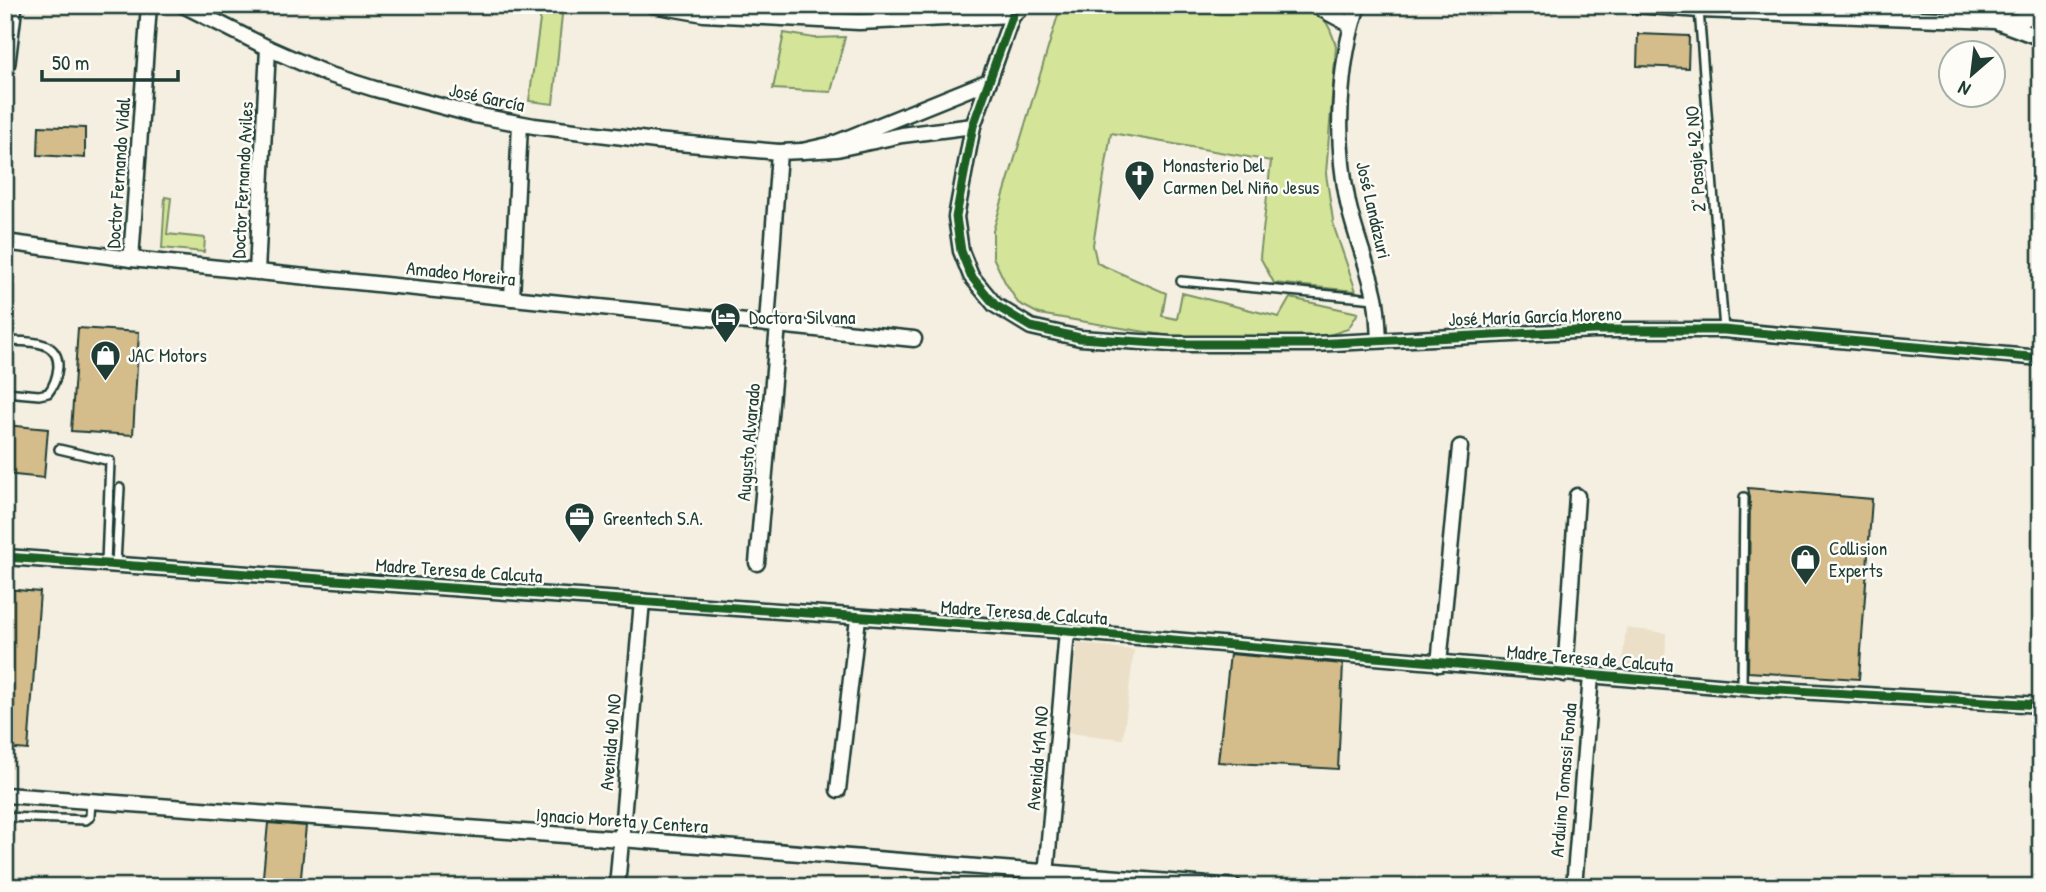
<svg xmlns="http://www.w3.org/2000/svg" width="2046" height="892" font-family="'Patrick Hand',sans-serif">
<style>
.built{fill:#ebe0c7}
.green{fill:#d4e599;stroke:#7a9166;stroke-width:2}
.building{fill:#d4bc8b;stroke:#1f3d34;stroke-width:2}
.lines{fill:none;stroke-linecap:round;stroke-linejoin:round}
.service-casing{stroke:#1f3d34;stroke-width:12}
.minor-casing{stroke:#1f3d34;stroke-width:19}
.secondary-casing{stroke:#1f3d34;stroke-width:24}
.service{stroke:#fdfcf7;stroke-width:7}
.minor{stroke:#fdfcf7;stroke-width:14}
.secondary{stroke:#fdfcf7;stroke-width:19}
.cycleway-casing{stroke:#fdfcf7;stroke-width:13}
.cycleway{stroke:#1b5e20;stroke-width:9}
.labels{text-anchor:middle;stroke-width:5;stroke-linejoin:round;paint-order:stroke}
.street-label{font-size:19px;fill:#1f3d34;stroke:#fdfcf7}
.poi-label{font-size:19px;fill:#1f3d34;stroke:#fdfcf7;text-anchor:start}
</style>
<rect width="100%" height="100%" fill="#f5efe1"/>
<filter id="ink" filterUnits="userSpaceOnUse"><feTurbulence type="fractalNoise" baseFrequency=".0143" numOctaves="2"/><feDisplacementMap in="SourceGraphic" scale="14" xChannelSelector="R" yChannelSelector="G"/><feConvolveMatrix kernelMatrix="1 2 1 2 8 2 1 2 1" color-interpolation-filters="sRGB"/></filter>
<g filter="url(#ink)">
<!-- built -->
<g class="built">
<path d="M1626,628L1666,633L1665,668L1622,665Z"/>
<path d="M1077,643L1134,650L1123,739L1068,733Z"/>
</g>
<!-- green -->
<g class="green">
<path d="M542,5H563L553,104L529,101Z"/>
<path d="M1061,5H1296C1323,16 1327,16 1336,46L1326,174L1334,227L1356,291L1274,283L1260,257L1271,161L1111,133L1093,245L1097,263L1166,293L1162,316L1177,319L1182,293L1279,317L1290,298L1358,313L1348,329L1323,337L1187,339L1039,314L1018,303L1005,282L993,257V231Z"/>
<path d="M784,33L814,38L845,37L831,92L773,89Z"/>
<path d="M165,197L171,198L167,234L205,238L204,252L162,248Z"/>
</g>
<!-- building -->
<g class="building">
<path d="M1638,34L1689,36L1688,68L1637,66Z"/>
<path d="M39,126L85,128V158L38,155Z"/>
<path d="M78,328L139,332L133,435L71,431Z"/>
<path d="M5,425L48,429L44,478L5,474Z"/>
<path d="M1748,488L1872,499L1859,679L1748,672L1750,497Z"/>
<path d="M5,589L40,592L28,750L5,748Z"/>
<path d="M1230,654L1343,664L1338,769L1218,762Z"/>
<path d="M268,823L306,826L300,887H262Z"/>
</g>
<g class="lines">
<defs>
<g id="service">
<path d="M1699,10L1724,330"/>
<path d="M1181,281L1375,299"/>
<path d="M5,341C26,342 59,338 58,367C57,377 54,386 48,393L39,395L5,392"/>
<path d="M59,449L110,461L106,563"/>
<path d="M116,564L120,488"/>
<path d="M1742,687L1744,497"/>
<path d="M5,817L86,820L90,817L91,801"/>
</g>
<g id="minor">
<path d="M183,5L268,48L327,74L375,89L475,115L534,126L656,141L779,152L802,151"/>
<path d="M652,5L704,14L859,22L1013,15L1019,10"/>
<path d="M1016,5L973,126L956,217L961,251L971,276L995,305L1031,327L1080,338L1172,344H1313L1594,330H1724L2041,358"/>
<path d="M1314,5L1351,25"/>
<path d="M1358,5C1338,66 1335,141 1348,203C1355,235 1368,265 1375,297C1378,310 1378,326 1379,340"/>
<path d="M1636,5L1699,10L1995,21L2041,38"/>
<path d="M2001,21H2016L2041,13"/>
<path d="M973,126L902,135L837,149L802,151L833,144L989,81"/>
<path d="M5,242L131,259L914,339"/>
<path d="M131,259L149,5"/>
<path d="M257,272L268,48"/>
<path d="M512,298L520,124"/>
<path d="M767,324L779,152"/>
<path d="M5,557L1067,631L1742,688L2041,705"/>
<path d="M757,563L778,325"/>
<path d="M1439,664L1460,447"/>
<path d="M1565,674L1577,496"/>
<path d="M838,790L858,618"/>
<path d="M5,795L621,839L1235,887"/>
<path d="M617,887L642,601"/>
<path d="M1045,887L1067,631"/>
<path d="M1574,887L1591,676"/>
</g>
<path id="secondary" d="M5,62L12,5"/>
</defs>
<!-- service casing -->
<use href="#service" class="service-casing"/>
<!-- minor casing -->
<use href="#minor" class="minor-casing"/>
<!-- secondary casing -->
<use href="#secondary" class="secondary-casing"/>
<!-- service -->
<use href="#service" class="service"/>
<!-- minor -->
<use href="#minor" class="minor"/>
<!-- secondary -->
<use href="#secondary" class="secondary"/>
<defs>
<g id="cycleway">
<path d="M1016,5L973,126L956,217L961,251L971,276L995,305L1031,327L1080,338L1172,344H1313L1594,330H1724L2041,358"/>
<path d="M5,557L1067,631L1742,688L2041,705"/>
</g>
</defs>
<!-- cycleway casing -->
<use href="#cycleway" class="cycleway-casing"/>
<!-- cycleway -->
<use href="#cycleway" class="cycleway"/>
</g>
</g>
<!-- icons -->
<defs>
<symbol id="church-pin" viewBox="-11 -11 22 30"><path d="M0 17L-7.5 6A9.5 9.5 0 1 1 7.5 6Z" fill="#1f3d34" stroke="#fdfcf7"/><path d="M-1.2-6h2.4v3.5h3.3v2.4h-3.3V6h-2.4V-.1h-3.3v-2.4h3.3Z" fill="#fff"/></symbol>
<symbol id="hotel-pin" viewBox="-11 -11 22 30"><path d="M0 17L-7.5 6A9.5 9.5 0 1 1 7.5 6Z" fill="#1f3d34" stroke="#fdfcf7"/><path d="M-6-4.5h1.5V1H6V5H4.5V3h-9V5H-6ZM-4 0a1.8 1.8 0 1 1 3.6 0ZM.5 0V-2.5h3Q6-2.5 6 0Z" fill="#fff"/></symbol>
<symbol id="shop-pin" viewBox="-11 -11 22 30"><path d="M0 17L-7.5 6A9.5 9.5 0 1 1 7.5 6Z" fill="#1f3d34" stroke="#fdfcf7"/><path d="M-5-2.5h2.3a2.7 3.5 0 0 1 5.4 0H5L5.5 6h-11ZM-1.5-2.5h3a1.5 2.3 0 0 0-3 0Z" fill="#fff"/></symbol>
<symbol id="office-pin" viewBox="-11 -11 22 30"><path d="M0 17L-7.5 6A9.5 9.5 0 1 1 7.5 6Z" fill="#1f3d34" stroke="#fdfcf7"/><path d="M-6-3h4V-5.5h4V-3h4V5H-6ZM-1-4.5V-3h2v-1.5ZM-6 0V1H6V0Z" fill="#fff"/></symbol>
</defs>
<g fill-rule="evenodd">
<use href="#church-pin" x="1122" y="158" width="35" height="47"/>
<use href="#hotel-pin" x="708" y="300" width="35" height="47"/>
<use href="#shop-pin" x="88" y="338" width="35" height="47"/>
<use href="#office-pin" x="562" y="500" width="35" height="47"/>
<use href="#shop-pin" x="1788" y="542" width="35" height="47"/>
</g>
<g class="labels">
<!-- street labels -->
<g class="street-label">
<text transform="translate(487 97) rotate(12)" y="7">José García</text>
<text transform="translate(1695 159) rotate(-94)" y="7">2° Pasaje 42 NO</text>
<text transform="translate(118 173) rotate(-86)" y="7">Doctor Fernando Vidal</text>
<text transform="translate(242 180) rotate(-87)" y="7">Doctor Fernando Aviles</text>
<text transform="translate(1374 210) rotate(77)" y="7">José Landázuri</text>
<text transform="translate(461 273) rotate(6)" y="7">Amadeo Moreira</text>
<text transform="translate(1535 316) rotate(-2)" y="7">José María García Moreno</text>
<text transform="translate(748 442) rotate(-85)" y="7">Augusto Alvarado</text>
<text transform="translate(459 570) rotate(4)" y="7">Madre Teresa de Calcuta</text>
<text transform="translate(1024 612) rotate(4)" y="7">Madre Teresa de Calcuta</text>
<text transform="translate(1590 658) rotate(5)" y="7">Madre Teresa de Calcuta</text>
<text transform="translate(610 742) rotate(-85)" y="7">Avenida 40 NO</text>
<text transform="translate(1037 758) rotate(-85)" y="7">Avenida 41A NO</text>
<text transform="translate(1563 780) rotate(-85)" y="7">Arduino Tomassi Fonda</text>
<text transform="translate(622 820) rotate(4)" y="7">Ignacio Moreta y Centera</text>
</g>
<!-- poi labels -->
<g class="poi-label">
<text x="1163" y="172">Monasterio Del<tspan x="1163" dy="22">Carmen Del Niño Jesus</tspan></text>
<text x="749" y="324">Doctora Silvana</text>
<text x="128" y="362">JAC Motors</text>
<text x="603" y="525">Greentech S.A.</text>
<text x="1829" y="555">Collision<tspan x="1829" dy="22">Experts</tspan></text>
</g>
</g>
<!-- margin -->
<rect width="2046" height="892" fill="none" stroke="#fdfcf7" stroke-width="28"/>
<rect x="14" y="14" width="2018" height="864" fill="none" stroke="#1f3d34" stroke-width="2.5" filter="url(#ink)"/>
<!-- north arrow -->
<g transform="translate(1972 74) rotate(208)"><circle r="33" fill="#fdfcf7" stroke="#a4b0a9" stroke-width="2"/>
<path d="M0-5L12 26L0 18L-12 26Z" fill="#1f3d34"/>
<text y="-10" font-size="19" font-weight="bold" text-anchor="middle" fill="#1f3d34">N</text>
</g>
<!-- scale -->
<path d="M42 70v10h136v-10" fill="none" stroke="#1f3d34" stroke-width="3.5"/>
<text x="52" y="70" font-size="21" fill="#1f3d34" stroke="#fdfcf7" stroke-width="5" paint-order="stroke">50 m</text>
</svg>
